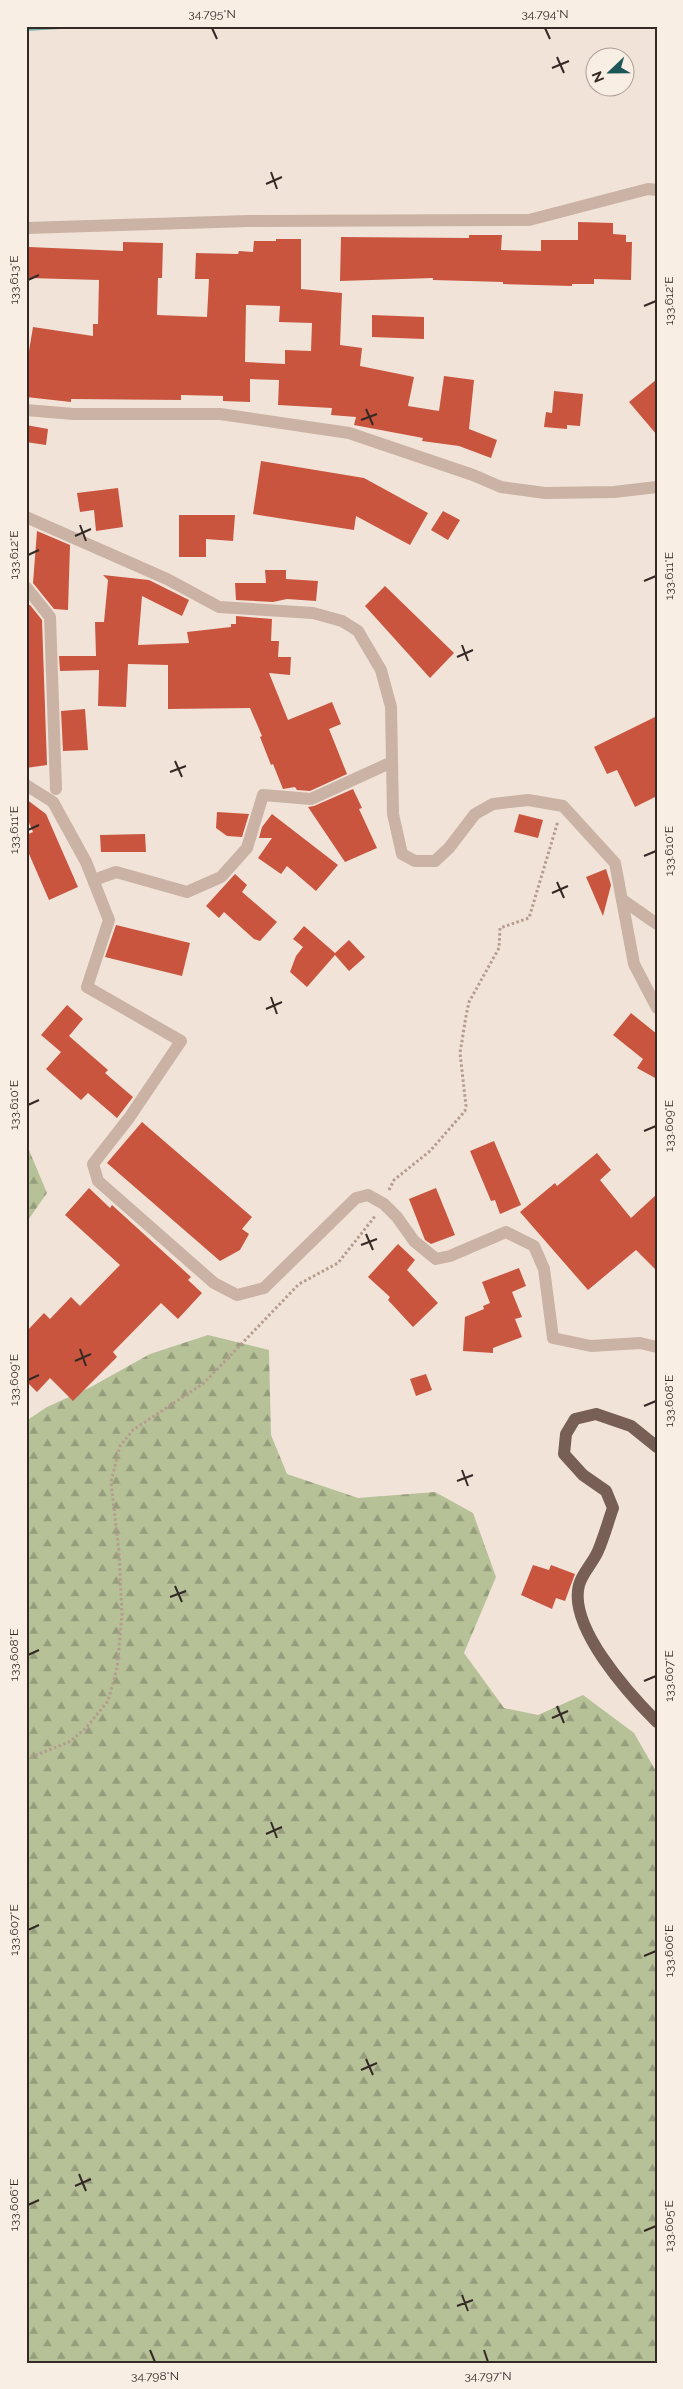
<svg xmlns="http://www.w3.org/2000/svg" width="683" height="2389" font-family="Raleway,sans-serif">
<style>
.forest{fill:url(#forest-firs)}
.water{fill:#77afad}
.building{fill:#c9553f;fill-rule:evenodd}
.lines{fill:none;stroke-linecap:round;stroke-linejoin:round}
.path{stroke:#b59c8e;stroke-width:3;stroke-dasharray:2.5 2.5;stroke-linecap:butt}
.minor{stroke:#cab2a4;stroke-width:12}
.major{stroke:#775f56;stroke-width:12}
.ticks{fill:none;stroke:#352926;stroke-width:2}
.neatline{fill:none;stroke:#352926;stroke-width:2}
.ticks-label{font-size:12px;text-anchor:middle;fill:#352926}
</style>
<defs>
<pattern id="forest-firs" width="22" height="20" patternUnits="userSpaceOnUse" patternTransform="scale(1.25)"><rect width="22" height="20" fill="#b6c198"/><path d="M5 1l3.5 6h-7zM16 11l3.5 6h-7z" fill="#959d7c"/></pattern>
</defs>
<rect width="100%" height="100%" fill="#f2e3d8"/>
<!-- forest -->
<g class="forest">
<path d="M26,1143L47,1193L26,1223Z"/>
<path d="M208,1335L269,1350L271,1435L287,1474L358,1498L435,1492L473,1513L496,1577L464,1653L504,1708L538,1715L583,1695L634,1733L657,1773V2363H26V1421L47,1407L89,1388L150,1354Z"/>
</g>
<!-- water -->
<path class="water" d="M26,26H113L26,31Z"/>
<!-- building -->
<g class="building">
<path d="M578,222L613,223V234L626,235V242H632L631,280L594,279V284H572V286L503,284V282L433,280V278L340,281L341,237L469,238V235H502L501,250L541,251V240H578Z"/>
<path d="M276,239H301V289L342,293L340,345L362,348L360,366L414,377L408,406L439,411L444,376L474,380L469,429L497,440L491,458L459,446L422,441L423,438L354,425L356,417L331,415L332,408L278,405L279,380L250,379V402L223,401V396L181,395V400L71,399V402L26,397V369L33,327L93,336V324H98L99,280L28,278L29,247L123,251V242L163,243L162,278H158L157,315L207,317L209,279H195L196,253L238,254L239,251L253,252L254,241H276ZM246,305L280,306L279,322L312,323L311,351L285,350V364L245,362Z"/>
<path d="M372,315L424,317V339L372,337Z"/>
<path d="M657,379V435L629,402Z"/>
<path d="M554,391L583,394L580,426L567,425V429L544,427L546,412L552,413Z"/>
<path d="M26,425L48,429L46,445L26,442Z"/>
<path d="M261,461L364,478L428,513L410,545L356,516L354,530L253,514Z"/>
<path d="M118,488L123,527L96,531L94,510L80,512L77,493Z"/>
<path d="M443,511L460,520L448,540L431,530Z"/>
<path d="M179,515H235L233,541L206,539V557H179Z"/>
<path d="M37,531L70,545L68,610L54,609L33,583Z"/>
<path d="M265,570H286V579L318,581L316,601L287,599L273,602L236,600L235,583H266Z"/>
<path d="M103,575L149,580L189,600L182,616L142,596L138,645L189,643L187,632L231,627V624H236V616L272,619L271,641H279L278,657H291L290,675L269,673L288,720L332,702L341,724L329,729L347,774L310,791L297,790L295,787L283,789L273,764L271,765L260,737L262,736L250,708L168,709V665L128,664L126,707L98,706L99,670L60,671L59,656H96L95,622H104L108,580Z"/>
<path d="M385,586L454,653L430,678L365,606Z"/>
<path d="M26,605H30L42,620L47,765L26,768Z"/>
<path d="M85,709L88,750L63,751L61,711Z"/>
<path d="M657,716V796L635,807L617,770L607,774L594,747Z"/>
<path d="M353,789L362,808L359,809L377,848L345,862L308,807L314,806Z"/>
<path d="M26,799L46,814L78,887L49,900L26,847V835L33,832L26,816Z"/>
<path d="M217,812L249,814L242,837L227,836L216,828Z"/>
<path d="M272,814L338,865L316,891L287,866L281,874L258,858L272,838H259L262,827Z"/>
<path d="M519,814L543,820L538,838L514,832Z"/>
<path d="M145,834L146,852H101L100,835Z"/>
<path d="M606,869L611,885L603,916L586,877Z"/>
<path d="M235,874L247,885L242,892L277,922L260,941L254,939L224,912L219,918L206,906Z"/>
<path d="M116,925L190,943L182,976L105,957Z"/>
<path d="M304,926L335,953L349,940L365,957L349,971L335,955L307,987L290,972L296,956L303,947L293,939Z"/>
<path d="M67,1005L83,1019L69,1036L108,1070L105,1073L133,1097L117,1118L88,1093L81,1100L46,1069L61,1052L41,1035Z"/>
<path d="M631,1013L657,1034V1079L637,1068L643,1059L613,1035Z"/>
<path d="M142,1122L252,1217L242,1229L249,1234L240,1250L220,1261L107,1163Z"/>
<path d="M494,1141L521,1205L500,1214L495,1200L491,1201L470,1151Z"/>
<path d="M597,1153L611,1170L600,1180L631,1218L657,1194V1271L636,1250L588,1290L520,1212L555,1183L557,1186Z"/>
<path d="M89,1188L110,1208L112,1205L191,1277L188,1280L202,1293L178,1319L161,1303L113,1352L117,1357L73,1401L50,1378L37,1392L26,1381V1332L44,1313L50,1319L71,1297L80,1306L120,1265L65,1215Z"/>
<path d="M436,1188L455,1235L431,1244L425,1240L409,1199Z"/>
<path d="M398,1244L415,1260L407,1270L438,1303L413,1327L388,1300L390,1297L368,1277Z"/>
<path d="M519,1268L526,1286L512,1292L522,1317L515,1319L522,1337L493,1348V1353L463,1351L465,1317L484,1309L483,1306L490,1303L482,1282Z"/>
<path d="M426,1374L432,1390L416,1396L410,1379Z"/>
<path d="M533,1565L549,1570L551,1565L575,1574L565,1601L556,1598L552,1609L521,1595Z"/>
</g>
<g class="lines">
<!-- path -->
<g class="path">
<path d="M389,1190L394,1180L430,1151L465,1111L466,1106L460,1053L466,1016L469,1002L499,948L500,928L529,918L558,821"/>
<path d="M26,1759L69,1742L85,1729L108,1701L117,1668L122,1615L119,1552L111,1482L120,1446L133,1430L204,1383L299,1284L338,1263L376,1215"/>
</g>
<!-- minor -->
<g class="minor">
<path d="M26,228L248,221L529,220L648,189L657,190"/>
<path d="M26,410L73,414H220L349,433L473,475L501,487L545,493L614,492L657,487"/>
<path d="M26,517L167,579L219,607L313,613L342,621L358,631L381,670L391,707L393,814L402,854L415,861H435L449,848L475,814L493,804L528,800L563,806L615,863L634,964L657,1008"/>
<path d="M26,587L50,617L56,789"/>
<path d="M26,785L53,802L86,862L109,920L87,987L181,1041L129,1118L93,1164L98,1181L214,1283L237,1295L264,1288L356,1198L368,1195L384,1204L397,1217L414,1241L436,1259L450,1256L506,1232L534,1246L544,1269L553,1338L591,1346L640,1343L657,1347"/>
<path d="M94,880L116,872L187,892L221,877L247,848L263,795L311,799L392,762"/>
<path d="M624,901L657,924"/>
</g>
<!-- major -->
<path class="major" d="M657,1447L631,1426L596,1414L575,1419L566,1434L564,1454L583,1475L606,1491L613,1508C608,1522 604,1537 598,1551C593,1563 582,1573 579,1585C568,1627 629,1694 657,1722"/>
</g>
<!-- ticks -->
<path class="ticks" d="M212,28L217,39M545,28L550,39M557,57L564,73M552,68L569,61M271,172L277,189M266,184L282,177M28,280L39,275M644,306L656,301M366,409L373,425M361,420L377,414M80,525L86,541M75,536L91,529M28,555L39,550M644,581L656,576M462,645L468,661M457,657L473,650M175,761L182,777M170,772L186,766M28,830L39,825M644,856L656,851M557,882L564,898M552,893L568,886M271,997L277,1014M266,1009L282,1002M28,1105L39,1100M644,1131L656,1126M366,1234L373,1250M361,1245L377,1239M80,1349L86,1366M75,1361L91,1354M28,1380L39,1375M644,1406L656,1401M462,1470L468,1486M457,1481L473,1475M175,1586L182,1602M170,1597L186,1591M28,1655L39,1650M644,1681L656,1676M557,1706L564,1723M552,1718L568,1711M271,1822L277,1838M266,1834L282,1827M28,1930L39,1925M644,1956L656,1951M366,2059L373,2075M361,2070L377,2063M79,2174L86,2191M75,2186L91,2179M28,2205L39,2200M644,2231L656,2226M462,2295L468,2311M457,2306L473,2300M150,2350L155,2362M484,2350L488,2362"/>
<!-- border -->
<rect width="683" height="2389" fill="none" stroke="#f9eee4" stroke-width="55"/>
<!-- north arrow -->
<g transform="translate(610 72) rotate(248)"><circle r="24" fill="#f9eee4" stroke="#ab9f98"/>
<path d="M0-4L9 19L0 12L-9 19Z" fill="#1b5756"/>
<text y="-8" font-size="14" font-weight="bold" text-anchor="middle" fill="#352926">N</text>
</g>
<rect x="28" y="28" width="628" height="2334" class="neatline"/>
<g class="ticks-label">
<text x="212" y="18">34.795°N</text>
<text x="545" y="18">34.794°N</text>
<text transform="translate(14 280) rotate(-90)" y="4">133.613°E</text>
<text transform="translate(669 301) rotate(-90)" y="4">133.612°E</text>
<text transform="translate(14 555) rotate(-90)" y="4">133.612°E</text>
<text transform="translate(669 576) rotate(-90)" y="4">133.611°E</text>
<text transform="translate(14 830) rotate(-90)" y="4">133.611°E</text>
<text transform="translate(669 851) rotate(-90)" y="4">133.610°E</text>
<text transform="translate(14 1105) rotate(-90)" y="4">133.610°E</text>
<text transform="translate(669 1126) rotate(-90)" y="4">133.609°E</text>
<text transform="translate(14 1380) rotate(-90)" y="4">133.609°E</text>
<text transform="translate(669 1401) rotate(-90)" y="4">133.608°E</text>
<text transform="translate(14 1655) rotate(-90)" y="4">133.608°E</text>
<text transform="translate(669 1676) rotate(-90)" y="4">133.607°E</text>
<text transform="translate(14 1930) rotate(-90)" y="4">133.607°E</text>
<text transform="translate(669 1951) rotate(-90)" y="4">133.606°E</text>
<text transform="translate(14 2205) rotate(-90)" y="4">133.606°E</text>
<text transform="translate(669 2226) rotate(-90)" y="4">133.605°E</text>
<text x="155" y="2380">34.798°N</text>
<text x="488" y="2380">34.797°N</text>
</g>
</svg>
